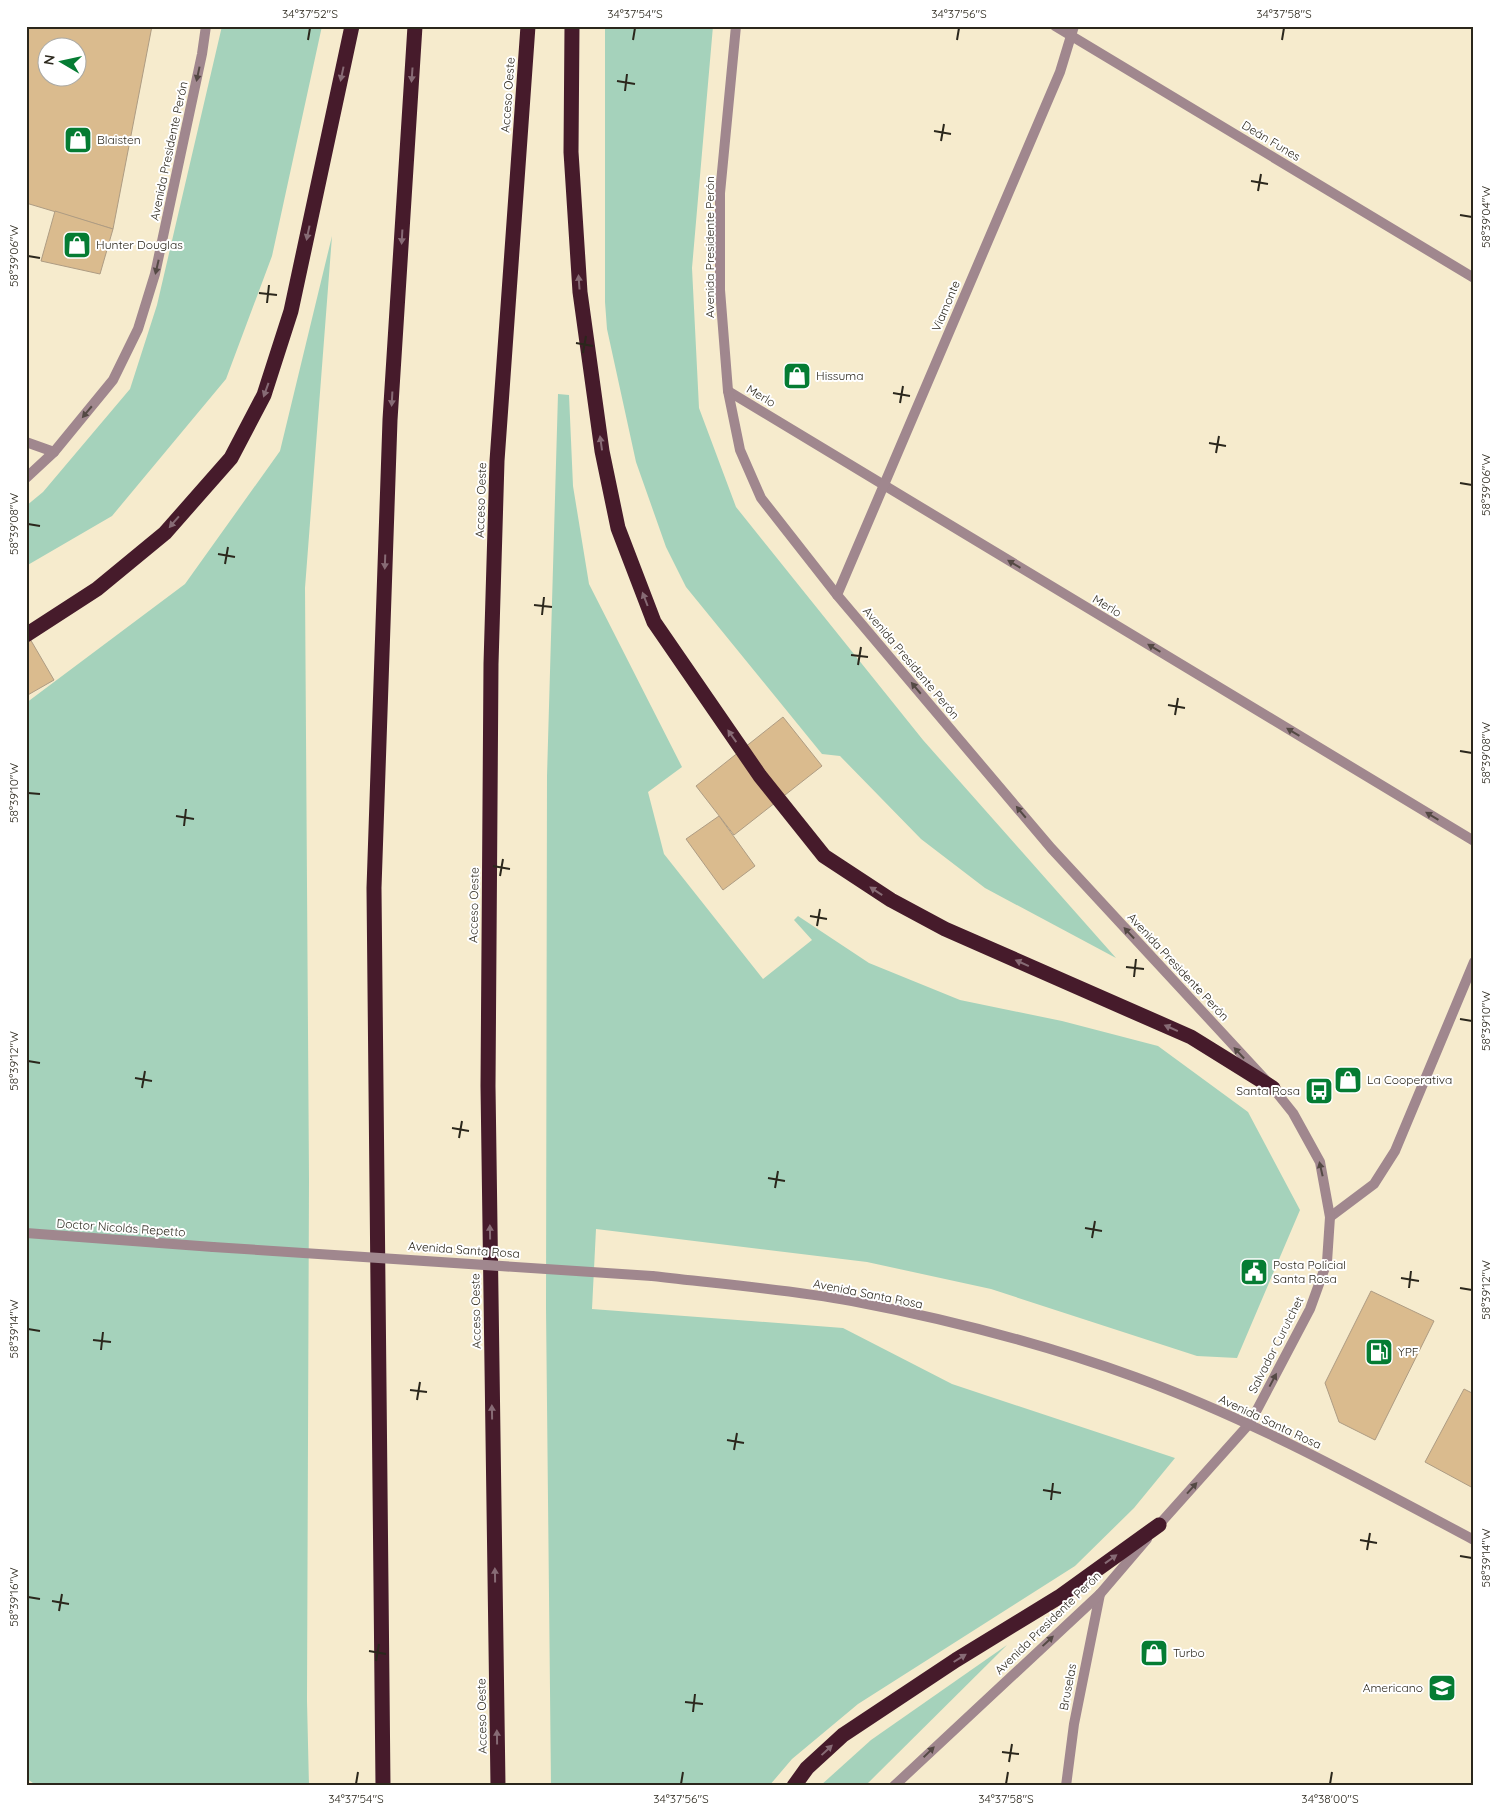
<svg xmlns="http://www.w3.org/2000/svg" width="1500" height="1812" font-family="Quicksand,sans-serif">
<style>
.green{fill:#a5d2bb}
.building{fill:#dabb8e;stroke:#ae9c83;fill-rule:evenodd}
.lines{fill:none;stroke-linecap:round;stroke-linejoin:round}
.minor{stroke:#a0878e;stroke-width:10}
.tertiary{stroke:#a0878e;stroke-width:10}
.motorway{stroke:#461b2b;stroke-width:15}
.tertiary-bridge{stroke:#a0878e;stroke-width:10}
.oneway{fill:#544944}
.oneway2{fill:#876b75}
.ticks{fill:none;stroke:#2b271c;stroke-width:2}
.labels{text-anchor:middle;stroke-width:4;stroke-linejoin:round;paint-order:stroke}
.street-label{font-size:12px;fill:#2b271c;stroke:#fff}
.poi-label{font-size:12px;fill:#2b271c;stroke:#fff;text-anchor:start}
.neatline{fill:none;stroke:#2b271c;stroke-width:2}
.ticks-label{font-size:12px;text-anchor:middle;fill:#2b271c}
</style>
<rect width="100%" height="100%" fill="#f6ebcd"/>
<!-- green -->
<g class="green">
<path d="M222,26H322L272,256L226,379L112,516L26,566V506L43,492L130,389L157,305Z"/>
<path d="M605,26H713L692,268L699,408L736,507L923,740L1116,958L985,888L921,839L840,756L822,754L686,587L666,547L636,462L607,329L605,302Z"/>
<path d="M332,236L305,588L309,1180L307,1701L309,1786H37L26,1778V703L185,584L280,451Z"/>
<path d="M558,394L569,395L573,486L589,584L682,767L648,792L664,854L763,979L812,940L794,920L798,916L869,963L960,1000L1062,1021L1158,1046L1248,1112L1300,1210L1237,1358L1197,1356L991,1289L867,1262L596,1229L592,1309L843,1328L952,1384L1175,1458L1134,1508L1075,1566L858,1704L792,1759L769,1786H551L546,1308L547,776Z"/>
<path d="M1007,1645L865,1786H820L871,1740Z"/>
</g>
<!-- building -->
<g class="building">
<path d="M26,26H152L113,229L26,203ZM48,48H78V78H48Z"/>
<path d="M55,211L113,229L100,274L41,261Z"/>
<path d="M26,632L54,680L26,696Z"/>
<path d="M783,717L822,766L734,835L696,786Z"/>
<path d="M719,816L755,866L723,890L686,839Z"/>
<path d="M1371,1291L1434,1321L1375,1440L1339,1422L1325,1383Z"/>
<path d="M1464,1389L1474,1394L1473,1488L1425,1462Z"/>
</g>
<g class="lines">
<!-- minor -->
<g class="minor">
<path d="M1055,26L1474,278"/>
<path d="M728,391L1474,841"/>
<path d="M26,442L54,452"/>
<path d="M837,595L1060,72L1074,26"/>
<path d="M1330,1217L1374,1184L1395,1151L1474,962"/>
<path d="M1066,1786L1074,1724L1100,1594"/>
</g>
<!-- tertiary -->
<g class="tertiary">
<path d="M736,26L720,193V290L728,391L740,450L761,498L837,595L1051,848L1273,1088L1293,1113L1320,1162L1330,1217L1327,1262L1310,1309L1250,1423L1156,1528"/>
<path d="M26,478L54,452L113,380L138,329L155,274L202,54L206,26"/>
<path d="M26,1233L213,1247"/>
<path d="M652,1276C719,1284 786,1289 852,1301C947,1319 1044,1344 1135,1377C1253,1420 1363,1481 1474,1540"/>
<path d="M894,1786L1100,1594L1147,1539"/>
</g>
<!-- motorway -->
<g class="motorway">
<path d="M572,26L571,152L580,292L602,451L618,528L654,622L760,776L824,856L891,900L945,929L1191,1037L1273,1088"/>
<path d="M26,635L97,589L165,533L231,458L264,395L291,311L352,26"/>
<path d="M383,1786L374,888L390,420L415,26"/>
<path d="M498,1786L488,1086L491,664L497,461L528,26"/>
<path d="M794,1786L807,1768L843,1735L956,1660L1059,1597L1159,1525"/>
</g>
<!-- tertiary-bridge -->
<path class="tertiary-bridge" d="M213,1247L652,1276"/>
</g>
<!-- one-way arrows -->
<defs><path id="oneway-solid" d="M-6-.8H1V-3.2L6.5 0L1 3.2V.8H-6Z" transform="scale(1.25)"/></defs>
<g class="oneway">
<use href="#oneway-solid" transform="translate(198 74) rotate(102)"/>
<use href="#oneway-solid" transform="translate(157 267) rotate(103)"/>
<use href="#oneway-solid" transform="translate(87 412) rotate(130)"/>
<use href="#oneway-solid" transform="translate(1014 564) rotate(-149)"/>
<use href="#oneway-solid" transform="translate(1154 648) rotate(-149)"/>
<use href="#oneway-solid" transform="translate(916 688) rotate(-130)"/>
<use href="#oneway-solid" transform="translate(1293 732) rotate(-149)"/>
<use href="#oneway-solid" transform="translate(1021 812) rotate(-130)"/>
<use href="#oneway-solid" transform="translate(1432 816) rotate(-149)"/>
<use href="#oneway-solid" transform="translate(1129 933) rotate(-133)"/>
<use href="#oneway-solid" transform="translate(1239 1053) rotate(-133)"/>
<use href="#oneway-solid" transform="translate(1321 1169) rotate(-103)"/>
<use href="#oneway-solid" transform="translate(1273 1380) rotate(-62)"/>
<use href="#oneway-solid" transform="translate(1192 1488) rotate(-48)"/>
<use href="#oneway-solid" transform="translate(1048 1641) rotate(-43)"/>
<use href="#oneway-solid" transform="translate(929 1752) rotate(-44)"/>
</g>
<g class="oneway2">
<use href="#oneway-solid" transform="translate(342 74) rotate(102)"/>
<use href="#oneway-solid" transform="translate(412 75) rotate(94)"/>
<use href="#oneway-solid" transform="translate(308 233) rotate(102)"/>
<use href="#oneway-solid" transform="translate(402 237) rotate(93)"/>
<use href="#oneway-solid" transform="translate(579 282) rotate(-94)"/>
<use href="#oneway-solid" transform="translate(266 390) rotate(110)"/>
<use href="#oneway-solid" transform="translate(392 399) rotate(93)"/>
<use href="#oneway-solid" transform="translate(601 443) rotate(-98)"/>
<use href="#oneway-solid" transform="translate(174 522) rotate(131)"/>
<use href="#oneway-solid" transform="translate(385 562) rotate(92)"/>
<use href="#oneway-solid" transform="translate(645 599) rotate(-111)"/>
<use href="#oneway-solid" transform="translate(732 736) rotate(-125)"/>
<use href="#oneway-solid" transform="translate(876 891) rotate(-147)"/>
<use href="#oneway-solid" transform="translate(1022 963) rotate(-156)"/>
<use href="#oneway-solid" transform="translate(1171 1028) rotate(-156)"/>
<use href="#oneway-solid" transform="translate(490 1232) rotate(-91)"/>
<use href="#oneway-solid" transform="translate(492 1412) rotate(-91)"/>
<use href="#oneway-solid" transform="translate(1111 1559) rotate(-36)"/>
<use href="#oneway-solid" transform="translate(495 1575) rotate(-91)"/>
<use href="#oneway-solid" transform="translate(960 1658) rotate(-32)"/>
<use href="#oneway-solid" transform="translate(497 1737) rotate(-91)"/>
<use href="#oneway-solid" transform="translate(827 1750) rotate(-43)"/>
</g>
<!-- ticks -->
<path class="ticks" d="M308,40L310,28M633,40L635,28M957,40L959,28M1282,40L1284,28M617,81L635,84M625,91L627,74M934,131L951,134M941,141L944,124M1251,181L1268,184M1258,191L1261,174M1460,215L1472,217M28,256L40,258M259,293L277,295M267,303L269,285M576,343L593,346M583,353L586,336M893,393L910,396M900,403L903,386M1209,443L1226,446M1216,453L1219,436M1460,483L1472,485M28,524L40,526M218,554L235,557M225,564L228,547M534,605L552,607M542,615L544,597M851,655L868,657M858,665L861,647M1168,705L1185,708M1175,715L1178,698M1460,751L1472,753M28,793L40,794M176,816L194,819M184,826L186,809M493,866L510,869M500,876L503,859M810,916L827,919M817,926L820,909M1126,967L1144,969M1134,977L1136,959M1460,1019L1472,1021M28,1061L40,1063M135,1078L152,1081M142,1088L145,1071M452,1128L469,1131M459,1138L462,1121M768,1178L785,1181M775,1188L778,1171M1085,1228L1102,1231M1092,1238L1095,1221M1401,1278L1419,1281M1409,1288L1411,1271M1460,1288L1472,1290M28,1329L40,1331M93,1340L111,1342M101,1350L103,1332M410,1390L427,1392M417,1400L420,1382M727,1440L744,1443M734,1450L737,1433M1043,1490L1061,1493M1051,1500L1053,1483M1360,1540L1377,1543M1367,1550L1370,1533M1460,1556L1472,1558M28,1597L40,1599M52,1601L69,1604M59,1611L62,1594M369,1651L386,1654M376,1661L379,1644M685,1702L703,1704M693,1712L695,1694M1002,1752L1019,1754M1009,1762L1012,1744M356,1784L358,1772M681,1784L683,1772M1006,1784L1008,1772M1330,1784L1332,1772"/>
<!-- icons -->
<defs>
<symbol id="shop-square" viewBox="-11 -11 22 22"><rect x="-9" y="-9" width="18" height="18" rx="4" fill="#057c33" stroke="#fff"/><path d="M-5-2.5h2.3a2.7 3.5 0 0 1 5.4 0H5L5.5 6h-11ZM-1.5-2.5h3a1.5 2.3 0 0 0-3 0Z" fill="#fff"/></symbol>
<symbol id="bus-square" viewBox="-11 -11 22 22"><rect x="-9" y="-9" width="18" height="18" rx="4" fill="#057c33" stroke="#fff"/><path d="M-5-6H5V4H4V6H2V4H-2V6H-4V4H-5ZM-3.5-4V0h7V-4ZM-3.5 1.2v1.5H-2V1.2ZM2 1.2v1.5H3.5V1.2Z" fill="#fff"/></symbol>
<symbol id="civic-square" viewBox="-11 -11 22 22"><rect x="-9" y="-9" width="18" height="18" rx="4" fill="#057c33" stroke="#fff"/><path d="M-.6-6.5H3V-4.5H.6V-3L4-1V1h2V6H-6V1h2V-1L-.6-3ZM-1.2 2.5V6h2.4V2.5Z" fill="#fff"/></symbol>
<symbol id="fuel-square" viewBox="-11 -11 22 22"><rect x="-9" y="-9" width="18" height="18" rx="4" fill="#057c33" stroke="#fff"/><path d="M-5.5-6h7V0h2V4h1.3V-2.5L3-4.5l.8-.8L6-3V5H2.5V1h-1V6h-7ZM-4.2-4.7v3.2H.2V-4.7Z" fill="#fff"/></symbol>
<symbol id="school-square" viewBox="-11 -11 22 22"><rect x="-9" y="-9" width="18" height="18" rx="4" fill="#057c33" stroke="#fff"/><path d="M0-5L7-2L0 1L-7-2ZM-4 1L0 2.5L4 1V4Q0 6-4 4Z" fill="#fff"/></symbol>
</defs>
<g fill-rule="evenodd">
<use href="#shop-square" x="62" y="124" width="32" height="32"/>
<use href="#shop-square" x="61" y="229" width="32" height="32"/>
<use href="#shop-square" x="781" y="360" width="32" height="32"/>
<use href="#shop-square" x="1332" y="1064" width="32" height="32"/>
<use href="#bus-square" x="1303" y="1075" width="32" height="32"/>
<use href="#civic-square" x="1238" y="1256" width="32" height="32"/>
<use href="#fuel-square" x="1363" y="1336" width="32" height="32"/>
<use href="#shop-square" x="1138" y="1637" width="32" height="32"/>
<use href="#school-square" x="1426" y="1672" width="32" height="32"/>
</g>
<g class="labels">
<!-- street labels -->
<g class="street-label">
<text transform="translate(508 95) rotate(-86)" y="4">Acceso Oeste</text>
<text transform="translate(1271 141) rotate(31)" y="4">Deán Funes</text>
<text transform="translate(169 151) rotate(-78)" y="4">Avenida Presidente Perón</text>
<text transform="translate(710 247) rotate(-90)" y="4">Avenida Presidente Perón</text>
<text transform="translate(946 306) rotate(-67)" y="4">Viamonte</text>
<text transform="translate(761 396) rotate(31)" y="4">Merlo</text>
<text transform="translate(481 500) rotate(-88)" y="4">Acceso Oeste</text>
<text transform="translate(1107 606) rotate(31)" y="4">Merlo</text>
<text transform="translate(911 663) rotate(50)" y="4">Avenida Presidente Perón</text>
<text transform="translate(474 905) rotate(-89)" y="4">Acceso Oeste</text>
<text transform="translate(1178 967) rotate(47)" y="4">Avenida Presidente Perón</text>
<text transform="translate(121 1228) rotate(4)" y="4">Doctor Nicolás Repetto</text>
<text transform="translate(464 1250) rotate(4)" y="4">Avenida Santa Rosa</text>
<text transform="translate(868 1294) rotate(11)" y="4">Avenida Santa Rosa</text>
<text transform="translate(476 1311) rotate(-91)" y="4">Acceso Oeste</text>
<text transform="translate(1276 1345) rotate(-63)" y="4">Salvador Curutchet</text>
<text transform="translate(1270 1422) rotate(25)" y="4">Avenida Santa Rosa</text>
<text transform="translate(1048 1623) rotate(-44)" y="4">Avenida Presidente Perón</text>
<text transform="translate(1068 1687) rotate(-79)" y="4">Bruselas</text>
<text transform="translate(482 1716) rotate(-91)" y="4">Acceso Oeste</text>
</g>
<!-- poi labels -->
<g class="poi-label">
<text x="97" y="144">Blaisten</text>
<text x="96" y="249">Hunter Douglas</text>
<text x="816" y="380">Hissuma</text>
<text x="1367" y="1084">La Cooperativa</text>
<text x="1300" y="1095" text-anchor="end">Santa Rosa</text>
<text x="1273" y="1269">Posta Policial<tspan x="1273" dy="14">Santa Rosa</tspan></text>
<text x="1398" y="1356">YPF</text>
<text x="1173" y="1657">Turbo</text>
<text x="1423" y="1692" text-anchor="end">Americano</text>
</g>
</g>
<!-- border -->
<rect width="1500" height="1812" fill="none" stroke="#ffffff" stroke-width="55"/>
<!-- north arrow -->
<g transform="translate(62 62) rotate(279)"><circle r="24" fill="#ffffff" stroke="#aaa9a4"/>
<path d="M0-4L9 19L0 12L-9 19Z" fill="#057c33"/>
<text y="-8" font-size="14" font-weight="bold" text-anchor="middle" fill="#2b271c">N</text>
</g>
<rect x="28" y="28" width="1444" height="1756" class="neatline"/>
<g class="ticks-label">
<text x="310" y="18">34°37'52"S</text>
<text x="635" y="18">34°37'54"S</text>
<text x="959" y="18">34°37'56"S</text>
<text x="1284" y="18">34°37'58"S</text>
<text transform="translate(1486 217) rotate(-90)" y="4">58°39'04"W</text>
<text transform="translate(14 256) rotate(-90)" y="4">58°39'06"W</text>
<text transform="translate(1486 485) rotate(-90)" y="4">58°39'06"W</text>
<text transform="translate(14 524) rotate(-90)" y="4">58°39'08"W</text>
<text transform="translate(1486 753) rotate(-90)" y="4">58°39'08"W</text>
<text transform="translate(14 793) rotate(-90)" y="4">58°39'10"W</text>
<text transform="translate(1486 1021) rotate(-90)" y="4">58°39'10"W</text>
<text transform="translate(14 1061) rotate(-90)" y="4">58°39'12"W</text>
<text transform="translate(1486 1290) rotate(-90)" y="4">58°39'12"W</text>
<text transform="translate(14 1329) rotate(-90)" y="4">58°39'14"W</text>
<text transform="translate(1486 1558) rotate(-90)" y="4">58°39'14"W</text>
<text transform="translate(14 1597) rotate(-90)" y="4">58°39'16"W</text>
<text x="356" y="1803">34°37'54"S</text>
<text x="681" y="1803">34°37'56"S</text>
<text x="1006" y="1803">34°37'58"S</text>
<text x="1330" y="1803">34°38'00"S</text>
</g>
</svg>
